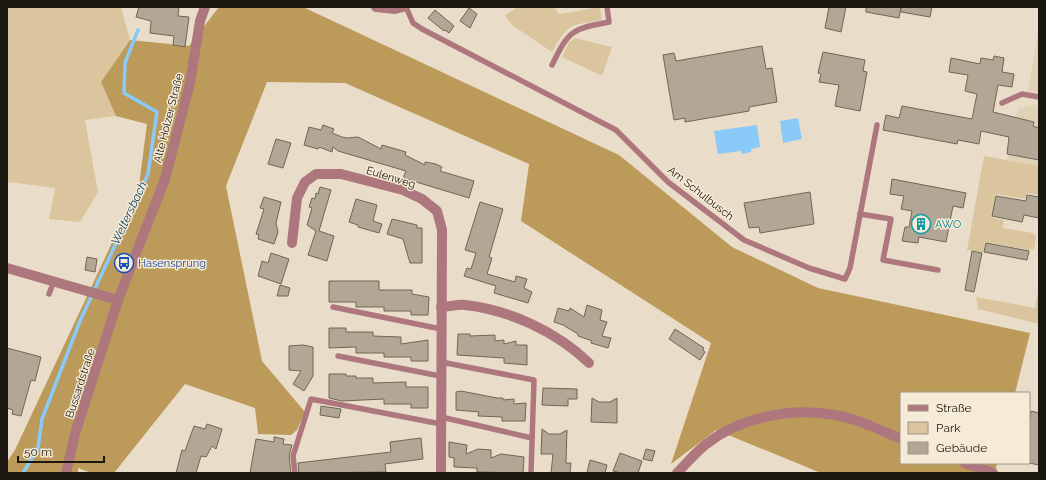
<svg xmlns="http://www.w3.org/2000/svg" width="1046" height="480" font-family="Raleway,sans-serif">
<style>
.built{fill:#e0d1b7}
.green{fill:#dbc59f}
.forest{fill:#bc9a59}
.water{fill:#8acaf8}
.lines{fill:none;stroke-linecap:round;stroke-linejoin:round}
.stream{stroke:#8acaf8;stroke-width:3.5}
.building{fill:#b1a794;stroke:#706655}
.service{stroke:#ad777d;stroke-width:5.5}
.minor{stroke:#ad777d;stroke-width:10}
.tertiary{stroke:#ad777d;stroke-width:10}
.labels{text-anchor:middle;stroke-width:3;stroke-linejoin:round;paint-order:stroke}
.street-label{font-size:11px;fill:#1b1710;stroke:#f6ebd6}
.culture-label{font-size:11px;fill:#0d838f;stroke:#f6ebd6;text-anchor:start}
.transit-label{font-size:11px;fill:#164399;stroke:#f6ebd6;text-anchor:start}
.water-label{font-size:12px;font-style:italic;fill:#043957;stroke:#f6ebd6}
</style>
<rect width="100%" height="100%" fill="#e9ddc9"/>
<!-- built -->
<g class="built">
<path d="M1039,27V92L1028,91Z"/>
<path d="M1039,104V166L1007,160L1018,108Z"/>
</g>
<!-- green -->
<g class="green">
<path d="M7,7H121L130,40L101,82L116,116L85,120L98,192L80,222L49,219L55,188L9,182L7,185Z"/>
<path d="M518,7H554L559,14L600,7L602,20C570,26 569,22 552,52L512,25L505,15Z"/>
<path d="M575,38L612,47L602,76L562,57L569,42Z"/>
<path d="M984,156L1039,166V195L1027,193L1025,199L996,194L991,217L1004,220L1003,228L1033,233L1036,237L1034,249L1029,250L986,242L983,252L967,250Z"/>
<path d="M1039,287V324L978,309L976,297L1035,308Z"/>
</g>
<!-- forest -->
<path class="forest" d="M219,7H303L619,155L732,247L818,288L1030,333L1015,393H901V463H997L995,473H821L716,430L671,464L711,343L521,221L529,164L345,83L267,82L226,186L262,361L305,412L297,430L291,435L258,434L255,408L185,384L114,473H91L78,468V473H7V462L15,450L139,185L147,124L116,116L101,82L130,40L189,46Z"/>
<!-- water -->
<g class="water">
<path d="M798,118L802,139L783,143L780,121Z"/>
<path d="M757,125L760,147L751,149V152L742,154L741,151L718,154L714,131Z"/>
</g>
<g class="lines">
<!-- stream -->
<path class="stream" d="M23,473L38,448L42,419L80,321L148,174L157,112L124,93L125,63L138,30"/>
</g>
<!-- building -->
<g class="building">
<path d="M139,7H179L178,16L189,17L185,47L173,45L174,36L150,33L151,21L136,17Z"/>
<path d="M829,7H846L841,32L825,28Z"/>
<path d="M866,7H901L899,18L866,12Z"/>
<path d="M901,7H932L930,17L901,12Z"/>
<path d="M469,8L477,14L470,28L460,21Z"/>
<path d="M435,10L454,26L449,33L445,30L444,31L428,18Z"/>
<path d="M762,46L766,69L772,68L777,102L749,107V111L685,122V118L674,120L663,55L674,53L676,61Z"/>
<path d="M823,52L865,60L863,71L867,72L860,111L835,106L839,85L819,82L821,74L818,73Z"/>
<path d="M994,56L1004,58L1002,72L1014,74L1012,87L998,85L993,112L1034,122L1033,126L1039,128V160L1007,154L1009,137L981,131L979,144L958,140L957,144L883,130L886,115L899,118L902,106L972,119L977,94L965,91L968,75L949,72L951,58L980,64L981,58L993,60Z"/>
<path d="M323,125L334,129L332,133L342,137L347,138L358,137L381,149L382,145L406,152L405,155L425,165V162L436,164L442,167L440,171L474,181L469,198L403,178L406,171L338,151L333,147L332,152L319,147L318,149L304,145L309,127L321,130Z"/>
<path d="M276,139L291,143L283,168L268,164Z"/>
<path d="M892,179L966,193L963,208L953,206L946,242L919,237L918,243L902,241L905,227H909L912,211L901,209L904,196L890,194Z"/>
<path d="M320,187L331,190L319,231L334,236L327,261L308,255L316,231L307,225L312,208L309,207L312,198L315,199L316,193L318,194Z"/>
<path d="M810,192L814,224L760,233L759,227L749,228L744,203Z"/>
<path d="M1027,195L1039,197V218L1024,215L1022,222L992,216L996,196L1026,201Z"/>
<path d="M264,197L281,202L276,223L278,232L274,244L258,239L259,235L256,234L264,209L260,208Z"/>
<path d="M356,199L377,205L373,221L382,224L379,233L358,227V225L349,222Z"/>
<path d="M480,202L503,209L489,257L492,258L487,274L515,282L516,276L527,279L524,288L532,292L528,303L494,293L496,286L464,276L467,268L471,269L476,253L465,250Z"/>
<path d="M392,219L417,225V228H422V263H410L403,239L387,234Z"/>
<path d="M986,243L1029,251L1027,260L984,252Z"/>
<path d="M972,251L982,253L974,292L965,290Z"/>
<path d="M271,253L289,259L281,284L258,276L262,261L268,263Z"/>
<path d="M87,257L97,259L95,272L85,270Z"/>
<path d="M329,281H379V290H412V294L429,297L428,315H411V311H384V307H356V302H329Z"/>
<path d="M280,285L290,288L288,296H277Z"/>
<path d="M587,305L602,310L600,320L607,322L602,336L611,338L608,348L591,343L592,341L578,336V334L563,325L554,322L558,308L569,311L570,308L584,317Z"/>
<path d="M329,328H346V332H373V336L401,337V344L428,340V361H411V357H384V353H356V347L329,348Z"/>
<path d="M675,329L704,348L703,350L705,352L700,360L669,339Z"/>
<path d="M458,334H470V336L495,335V341L504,340V344L516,341V345H527V365L504,363V358L457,355Z"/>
<path d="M303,345L313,347V376L304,391L293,384L301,371L289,370V346Z"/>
<path d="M7,348L41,357L35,381L31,380L21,416L12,414L13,410L7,408Z"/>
<path d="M329,374H346V376H356V378H373V383L406,382V387H428V408H411V404H384V399L342,401L329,398Z"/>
<path d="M543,388L577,389V399H568V406L542,405Z"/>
<path d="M461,391L497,398H503V400L514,399V404L526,403L525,421H502V417L478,416L479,412L456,410V392Z"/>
<path d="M592,398L599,402H610L617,398V423L591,422Z"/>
<path d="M321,406L341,409L339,418L320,415Z"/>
<path d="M1031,411L1039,413V465L1029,463V423Z"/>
<path d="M207,424L222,429L216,449L212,446L206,457L201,456L196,473H176L182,450L185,451L194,426L205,429Z"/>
<path d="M542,429L549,434H560L567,430L566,463H571L570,473H551L553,454H541Z"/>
<path d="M274,437L284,439L283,444L292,445L289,456L291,473H250L256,439L274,442Z"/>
<path d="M421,438L423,459L385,464L386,472L299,473L298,463L391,452L390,442Z"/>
<path d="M449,442L467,445L466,454L478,449L491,450V458L501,454L524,457L523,473L477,472V468L454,467V458L449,457Z"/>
<path d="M646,449L655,451L652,461L643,459Z"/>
<path d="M620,453L642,461L638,473H621L613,471Z"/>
<path d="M590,460L607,465L605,473H587Z"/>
</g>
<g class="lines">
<!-- service -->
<g class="service">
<path d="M406,7L413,23L422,29L616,130L668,182L744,240L809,268L845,279L850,268L877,125"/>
<path d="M552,65C569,30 572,29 609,22L607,7"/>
<path d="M1002,103L1022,94L1039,97"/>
<path d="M860,214L891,219L883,260L938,270"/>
<path d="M49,294L54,281"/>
<path d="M333,307L441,329"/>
<path d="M338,356L440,376"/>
<path d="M441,362L534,380L531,473"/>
<path d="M441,417L532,438"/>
<path d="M295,473L293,456L311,399L441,424"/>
</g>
<!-- minor -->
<g class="minor">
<path d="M292,243L297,198L305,182L316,174H341L403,190L422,199L437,211L442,230L441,473"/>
<path d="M7,268L118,300"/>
<path d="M441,307C449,307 457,304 465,305C510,310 557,332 589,363"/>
</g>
<!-- tertiary -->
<g class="tertiary">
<path d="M376,7L395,9L403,7"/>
<path d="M965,463L993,473"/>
<path d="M66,473L75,434L118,300L165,179L190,83L200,21L205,7"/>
<path d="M677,473C686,464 695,453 705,445C740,417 792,407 835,415C858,419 880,430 901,439"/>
</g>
</g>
<!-- icons -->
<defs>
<symbol id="building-ring" viewBox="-11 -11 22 22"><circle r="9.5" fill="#f6ebd6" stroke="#0f9aa8" stroke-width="1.5"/><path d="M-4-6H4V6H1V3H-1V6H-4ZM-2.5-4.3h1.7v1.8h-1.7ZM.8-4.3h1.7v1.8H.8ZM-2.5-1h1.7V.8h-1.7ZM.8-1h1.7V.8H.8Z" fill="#0f9aa8"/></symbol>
<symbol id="bus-ring" viewBox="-11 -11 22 22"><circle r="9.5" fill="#f6ebd6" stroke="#1a4fb4" stroke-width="1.5"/><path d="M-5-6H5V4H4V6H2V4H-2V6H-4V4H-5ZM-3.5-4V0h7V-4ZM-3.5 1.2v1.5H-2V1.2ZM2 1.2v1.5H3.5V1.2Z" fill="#1a4fb4"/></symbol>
</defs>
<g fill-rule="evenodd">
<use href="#building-ring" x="910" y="213" width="22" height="22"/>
<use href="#bus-ring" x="113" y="252" width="22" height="22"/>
</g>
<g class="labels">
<!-- street labels -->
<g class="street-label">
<text transform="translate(168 118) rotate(-76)" y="4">Alte Holzer Straße</text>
<text transform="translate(391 177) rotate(17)" y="4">Eulenweg</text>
<text transform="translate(701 193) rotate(38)" y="4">Am Schulbusch</text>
<text transform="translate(80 383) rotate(-72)" y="4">Bussardstraße</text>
</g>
<!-- culture labels -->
<g class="culture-label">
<text x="935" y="228">AWO</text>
</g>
<!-- transit labels -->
<g class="transit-label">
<text x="138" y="267">Hasensprung</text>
</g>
<!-- water labels -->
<g class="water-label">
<text transform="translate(129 213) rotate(-65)" y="4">Weltersbach</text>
</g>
</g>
<!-- border -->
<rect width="1046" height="480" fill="none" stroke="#1b1710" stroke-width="16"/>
<!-- legend -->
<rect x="900" y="392" width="130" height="72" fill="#f6ebd6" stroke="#9e9687"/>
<rect x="908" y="405" width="20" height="6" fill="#ad777d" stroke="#9e9687"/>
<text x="936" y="412" font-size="12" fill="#1b1710">Straße</text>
<rect x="908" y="422" width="20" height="12" fill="#dbc59f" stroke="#9e9687"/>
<text x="936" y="432" font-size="12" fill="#1b1710">Park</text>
<rect x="908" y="442" width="20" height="12" fill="#b1a794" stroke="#9e9687"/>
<text x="936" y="452" font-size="12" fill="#1b1710">Gebäude</text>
<!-- scale -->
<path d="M18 456v6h86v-6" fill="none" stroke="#1b1710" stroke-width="2"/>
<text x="24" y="456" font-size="12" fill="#1b1710" stroke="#f6ebd6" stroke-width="3" paint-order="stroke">50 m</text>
</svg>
